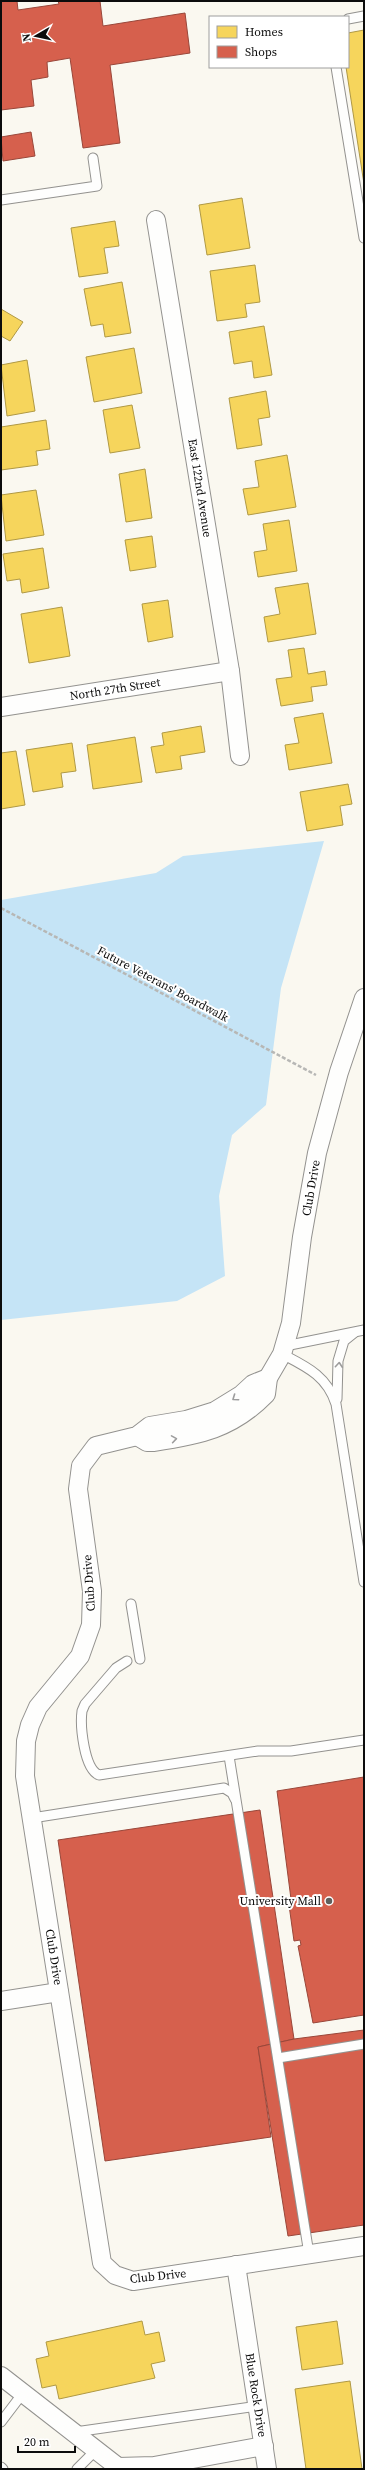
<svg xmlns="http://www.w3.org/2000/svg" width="365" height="2470" font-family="'Source Serif 4',serif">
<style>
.water{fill:#c5e4f6}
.homes{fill:#f6d55c;stroke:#b09944}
.shops{fill:#d6604d;stroke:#99473a}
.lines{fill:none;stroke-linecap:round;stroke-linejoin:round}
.lane-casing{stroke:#93928f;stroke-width:11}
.street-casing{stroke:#93928f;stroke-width:20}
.path{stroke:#b7b7b5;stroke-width:2.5;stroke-dasharray:4 2;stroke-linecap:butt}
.lane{stroke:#fefefd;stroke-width:9}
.street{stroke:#fefefd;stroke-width:18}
.oneway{stroke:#9d9d9d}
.poi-dot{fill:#5f5f5c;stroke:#fff;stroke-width:1.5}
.labels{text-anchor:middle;stroke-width:4;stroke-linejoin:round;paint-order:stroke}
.street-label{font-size:12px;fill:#0c0c0c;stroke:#fff}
.poi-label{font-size:12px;fill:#0c0c0c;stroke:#fff;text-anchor:end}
</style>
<rect width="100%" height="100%" fill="#faf8f0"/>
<!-- water -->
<path class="water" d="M324,841L281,988L266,1105L232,1135L219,1196L225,1276L177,1301L1,1320V900L156,873L183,856Z"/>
<!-- homes -->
<g class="homes">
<path d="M364,30V184L346,67H348V33Z"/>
<path d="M242,198L250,248L207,255L199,205Z"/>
<path d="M115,221L119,246L104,248L108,273L79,277L71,228Z"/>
<path d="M255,265L260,302L245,304L247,317L217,321L210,271Z"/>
<path d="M122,282L131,333L105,337L103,324L91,326L84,289Z"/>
<path d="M1,309L23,322L10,341L1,336Z"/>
<path d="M264,326L272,375L254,378L252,361L234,364L229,332Z"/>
<path d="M134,348L142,393L94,402L86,357Z"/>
<path d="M27,360L35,411L7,416L1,365Z"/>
<path d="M266,391L270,417L258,419L262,445L237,449L229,398Z"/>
<path d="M132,405L140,448L110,453L103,410Z"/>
<path d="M46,420L50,449L36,451L38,465L1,470V427Z"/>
<path d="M287,455L296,507L248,515L243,489L259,487L255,461Z"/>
<path d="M145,469L152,518L126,522L119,474Z"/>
<path d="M36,490L44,535L6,541L1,495Z"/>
<path d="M289,520L297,571L258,577L254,552L267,550L263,524Z"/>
<path d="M152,536L156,567L130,571L125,540Z"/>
<path d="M43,548L49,588L22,593L20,579L7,581L3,554Z"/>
<path d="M308,583L316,634L268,642L264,617L280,614L275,588Z"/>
<path d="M168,600L173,637L148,642L142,604Z"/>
<path d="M62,607L70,656L29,663L21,614Z"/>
<path d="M304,648L308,674L325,671L327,685L311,687L313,701L281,706L276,679L292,677L288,650Z"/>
<path d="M323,713L332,763L289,770L285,745L299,743L294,718Z"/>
<path d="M201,726L205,752L180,756L182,769L156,773L151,747L164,745L162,733Z"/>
<path d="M135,737L142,782L93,789L87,745Z"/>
<path d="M72,743L76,771L61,773L63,787L33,792L26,750Z"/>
<path d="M16,751L25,805L1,809V753Z"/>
<path d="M348,784L352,804L340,806L343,825L307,831L300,792Z"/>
<path d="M142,2321L145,2335L159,2332L165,2361L151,2364L155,2378L59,2399L56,2385L42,2388L36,2359L49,2356L46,2342Z"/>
<path d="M337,2321L343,2364L302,2370L296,2327Z"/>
<path d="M350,2381L362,2469H306L295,2389Z"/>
</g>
<!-- shops -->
<g class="shops">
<path d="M1,1H17L18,10L59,4L58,1H100L103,26L185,13L190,53L110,65L120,143L83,148L70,58L47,62L48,77L31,80L34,106L1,110Z"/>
<path d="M31,132L35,156L3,161L1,137Z"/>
<path d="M364,1777V2015L313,2023L298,1946L301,1945L300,1940L294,1941L289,1905L294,1904L293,1898L291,1899L277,1791Z"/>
<path d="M260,1810L294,2039L258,2047L271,2137L105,2161L58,1840Z"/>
<path d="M364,2030V2225L288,2236L258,2047L294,2039Z"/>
</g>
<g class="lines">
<defs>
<g id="lane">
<path d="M348,19L364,16"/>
<path d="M336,67L364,238"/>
<path d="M1,200L97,186L93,158"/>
<path d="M285,1346L364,1330"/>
<path d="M282,1354C307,1367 327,1376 336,1404L364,1582"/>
<path d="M337,1399L338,1361L344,1341L354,1333"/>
<path d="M131,1604L140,1659"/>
<path d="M127,1661L116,1668L85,1704L82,1711C80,1726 84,1769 99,1775L258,1751H291L364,1740"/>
<path d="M229,1756L309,2254"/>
<path d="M32,1818L224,1788L232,1793L235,1799"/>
<path d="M278,2058L364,2044"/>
<path d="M1,2422L23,2393"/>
<path d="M75,2432L258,2406"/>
<path d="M1,2467L3,2469"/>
<path d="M77,2469L96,2450"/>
</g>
<g id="street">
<path d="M156,220L230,671L240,756"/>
<path d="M1,707L230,671"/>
<path d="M268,1378L253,1384L241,1395L215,1411L186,1420L150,1426L137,1436L96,1446L81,1466L78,1489L92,1591L91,1625L80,1656L38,1707L30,1725L26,1741L25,1776L102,2263L115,2275L133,2281L364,2246"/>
<path d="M137,1436L147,1442H153C199,1435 232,1429 266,1394L268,1378L282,1354L291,1323L302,1237L317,1153L339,1072L364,998"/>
<path d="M1,2001L59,1992"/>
<path d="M236,2265L267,2469"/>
<path d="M1,2376L118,2467L154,2466L264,2446"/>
</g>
</defs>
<!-- lane casing -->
<use href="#lane" class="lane-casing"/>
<!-- street casing -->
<use href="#street" class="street-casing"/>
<!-- path -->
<path class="path" d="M1,908L316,1075"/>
<!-- lane -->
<use href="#lane" class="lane"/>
<!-- street -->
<use href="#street" class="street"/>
</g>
<!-- one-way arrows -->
<defs><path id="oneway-chevron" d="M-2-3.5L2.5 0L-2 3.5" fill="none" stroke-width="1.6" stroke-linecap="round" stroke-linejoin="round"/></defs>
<g class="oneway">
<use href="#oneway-chevron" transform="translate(339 1365) rotate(-85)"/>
<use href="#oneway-chevron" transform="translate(235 1398) rotate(145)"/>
<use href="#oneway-chevron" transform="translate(174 1439) rotate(-9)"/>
</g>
<!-- markers -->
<circle class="poi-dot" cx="329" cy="1901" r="4"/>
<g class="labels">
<!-- street labels -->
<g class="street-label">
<text transform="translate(200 488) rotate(81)" y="4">East 122nd Avenue</text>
<text transform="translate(115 689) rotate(-9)" y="4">North 27th Street</text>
<text transform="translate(163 984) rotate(28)" y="4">Future Veterans' Boardwalk</text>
<text transform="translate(311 1188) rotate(-80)" y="4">Club Drive</text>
<text transform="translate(89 1583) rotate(-94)" y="4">Club Drive</text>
<text transform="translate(54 1957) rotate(81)" y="4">Club Drive</text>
<text transform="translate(158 2276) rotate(-6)" y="4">Club Drive</text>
<text transform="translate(256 2395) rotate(81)" y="4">Blue Rock Drive</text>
</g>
<!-- poi labels -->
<g class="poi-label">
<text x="321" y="1905">University Mall</text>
</g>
</g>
<!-- border -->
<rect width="365" height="2470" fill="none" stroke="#0c0c0c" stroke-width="4"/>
<!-- legend -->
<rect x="209" y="16" width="140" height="52" fill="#ffffff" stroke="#9e9e9e"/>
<rect x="217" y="26" width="20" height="12" fill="#f6d55c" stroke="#9e9e9e"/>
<text x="245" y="36" font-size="12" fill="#0c0c0c">Homes</text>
<rect x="217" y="46" width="20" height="12" fill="#d6604d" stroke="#9e9e9e"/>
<text x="245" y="56" font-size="12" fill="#0c0c0c">Shops</text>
<!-- north arrow -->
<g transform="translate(36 36) rotate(261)" stroke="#ffffff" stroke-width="3" paint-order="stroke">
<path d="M0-3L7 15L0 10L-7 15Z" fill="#0c0c0c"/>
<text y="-6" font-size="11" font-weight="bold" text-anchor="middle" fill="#0c0c0c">N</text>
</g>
<!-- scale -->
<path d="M18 2446v6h57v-6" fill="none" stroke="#0c0c0c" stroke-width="2"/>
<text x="24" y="2446" font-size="12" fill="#0c0c0c" stroke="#ffffff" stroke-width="3" paint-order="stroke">20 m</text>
</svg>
